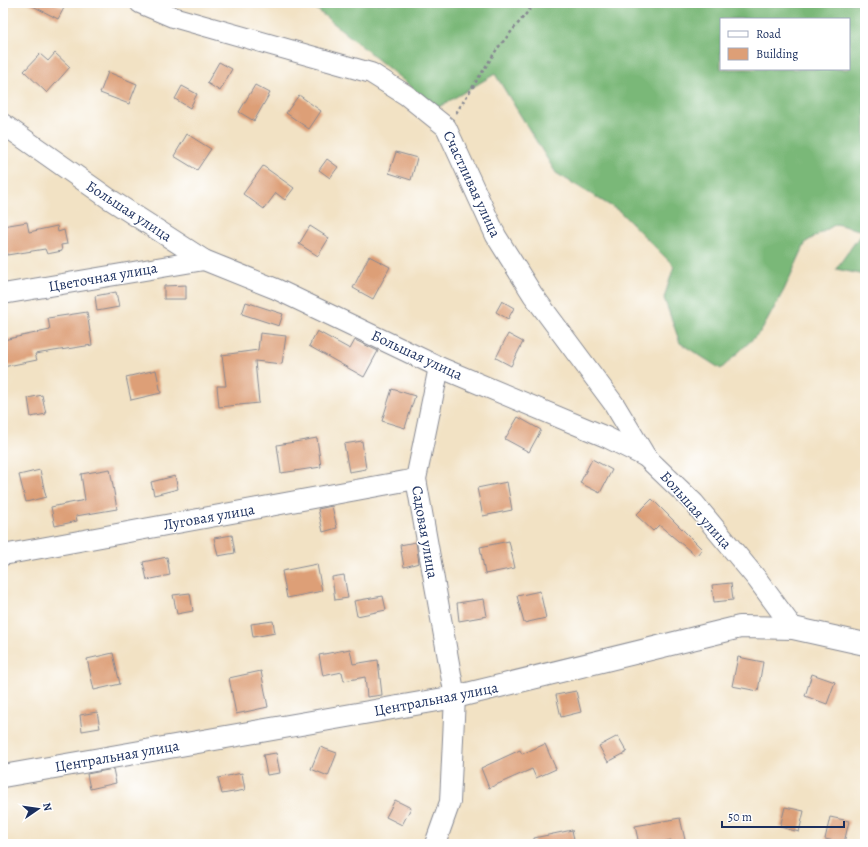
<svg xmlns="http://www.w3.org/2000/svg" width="868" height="847" font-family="Alegreya,serif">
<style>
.forest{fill:#7ab878;stroke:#4a746b;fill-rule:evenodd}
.building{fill:#dd9f77}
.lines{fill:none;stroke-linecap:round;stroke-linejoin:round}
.minor-casing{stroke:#868891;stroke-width:22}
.tertiary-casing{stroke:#868891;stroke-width:24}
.path{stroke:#868891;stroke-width:2.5;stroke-dasharray:3 3;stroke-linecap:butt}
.minor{stroke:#fff;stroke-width:20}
.tertiary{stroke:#fff;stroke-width:22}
.labels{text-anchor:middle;stroke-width:3;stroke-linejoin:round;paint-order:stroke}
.street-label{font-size:15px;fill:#1b2f5e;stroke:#fff}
</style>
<rect width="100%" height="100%" fill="#fff"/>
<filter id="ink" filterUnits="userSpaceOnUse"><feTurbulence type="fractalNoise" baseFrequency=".025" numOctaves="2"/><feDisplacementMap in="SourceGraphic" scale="8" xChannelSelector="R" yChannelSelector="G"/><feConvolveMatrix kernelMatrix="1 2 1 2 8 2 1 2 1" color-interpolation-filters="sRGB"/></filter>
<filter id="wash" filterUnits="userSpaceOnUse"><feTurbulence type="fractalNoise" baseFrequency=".012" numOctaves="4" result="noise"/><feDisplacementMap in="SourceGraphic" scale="16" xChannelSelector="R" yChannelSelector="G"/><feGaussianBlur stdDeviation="0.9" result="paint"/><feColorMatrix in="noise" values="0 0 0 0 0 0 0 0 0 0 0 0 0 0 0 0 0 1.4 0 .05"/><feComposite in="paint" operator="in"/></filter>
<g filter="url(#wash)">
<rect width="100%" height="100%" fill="#f2e2c4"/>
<!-- forest -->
<path class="forest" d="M309,3H865V275L836,269L863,231L836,224L806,242L784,290L762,330L721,369L680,343L664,298L674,266L619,211L556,173L495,74L437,108ZM721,19H849V69H721Z"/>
<g id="blocks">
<!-- building -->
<g class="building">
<path d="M27,3H55L64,8L58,19Z"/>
<path d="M55,53L70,67L47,93L24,71L40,54L48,61Z"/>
<path d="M219,62L232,69L220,91L207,83Z"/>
<path d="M108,72L137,84L129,104L100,93Z"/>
<path d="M255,85L270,93L254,121L239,112Z"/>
<path d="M182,86L197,94L190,108L175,99Z"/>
<path d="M299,95L321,111L309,129L286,113Z"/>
<path d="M187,134L211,149L197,170L174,156Z"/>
<path d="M396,152L417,158L411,180L389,173Z"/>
<path d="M327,159L338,167L330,178L319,170Z"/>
<path d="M263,166L294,188L285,200L276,193L264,209L243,194Z"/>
<path d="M27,222L29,232L57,226L58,232L64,230L67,244L61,245L62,251L47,254L45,249L7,255L3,226Z"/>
<path d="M310,226L329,238L318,256L299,244Z"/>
<path d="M369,256L390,267L373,299L353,288Z"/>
<path d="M186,285V299H164V286Z"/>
<path d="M116,292L119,307L97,311L95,296Z"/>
<path d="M502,301L514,308L508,319L496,312Z"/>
<path d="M246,302L283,314L279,326L242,314Z"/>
<path d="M87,312L92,345L35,354L37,360L3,367V340L50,330L48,318Z"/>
<path d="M317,331L350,349L355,340L378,351L364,377L309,346Z"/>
<path d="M260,333L286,336L282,364L255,361L259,403L219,407L217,386H226L222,355L258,350Z"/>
<path d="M508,334L523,342L511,366L496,358Z"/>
<path d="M156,370L161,393L131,400L126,377Z"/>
<path d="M392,389L415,396L405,428L382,421Z"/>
<path d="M42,395L46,414L31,417L28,398Z"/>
<path d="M518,417L541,430L529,452L505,439Z"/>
<path d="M317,438L321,467L281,473L277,445Z"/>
<path d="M362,441L366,469L349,472L344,444Z"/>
<path d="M592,459L612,470L600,493L580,483Z"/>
<path d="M110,469L117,509L76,516L77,521L55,526L51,507L85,500L81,474Z"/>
<path d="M40,470L46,497L26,502L19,475Z"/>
<path d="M175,476L178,489L154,495L151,482Z"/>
<path d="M507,482L512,510L483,516L477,488Z"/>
<path d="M652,499L702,549L696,556L659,525L653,531L636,515Z"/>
<path d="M332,506L337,528L323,532L318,509Z"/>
<path d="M232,535L235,553L218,556L214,538Z"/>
<path d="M509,541L515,568L485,574L480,547Z"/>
<path d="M416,542L419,563L404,567L400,545Z"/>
<path d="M167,557L170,575L147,580L143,562Z"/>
<path d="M317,564L322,591L287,598L282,571Z"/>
<path d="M344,575L348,598L335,600L332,577Z"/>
<path d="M731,583L733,600L714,602L712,585Z"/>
<path d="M540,591L546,618L524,623L517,596Z"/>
<path d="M190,593L193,611L177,614L173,595Z"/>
<path d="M383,596L386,610L357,616L354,601Z"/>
<path d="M484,599L487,616L459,621L457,603Z"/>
<path d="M273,621L275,633L253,637L251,624Z"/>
<path d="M350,649L353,664L378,660L382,695L367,697L365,677L344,681L342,672L323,676L319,655Z"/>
<path d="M113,653L120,684L94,690L87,659Z"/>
<path d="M738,657L763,662L758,691L732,686Z"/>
<path d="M261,671L268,707L236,714L229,678Z"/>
<path d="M812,674L835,682L827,704L805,696Z"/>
<path d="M576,691L581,712L561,717L556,695Z"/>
<path d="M97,712L100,728L82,731L80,715Z"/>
<path d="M618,736L627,752L608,762L599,746Z"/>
<path d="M545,744L556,769L536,778L532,769L489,788L481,768L520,750L522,754Z"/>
<path d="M320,747L337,753L328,776L311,769Z"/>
<path d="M276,753L280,773L267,775L263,755Z"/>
<path d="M113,769L116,783L90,789L87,774Z"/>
<path d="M242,773L245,790L222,794L218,778Z"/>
<path d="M395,800L411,808L402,825L386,817Z"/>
<path d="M785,807L804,811L799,832L780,827Z"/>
<path d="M830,817L849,821L844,843L825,839Z"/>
<path d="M680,818L686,844H672L671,840L655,844H639L635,826Z"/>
<path d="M572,830L575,844H534V838Z"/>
</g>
</g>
</g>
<g filter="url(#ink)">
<use href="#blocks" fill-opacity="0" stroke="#868891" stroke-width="1"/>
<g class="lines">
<defs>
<g id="minor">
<path d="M140,3L173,17L371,73L406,95L446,127L496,236L533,295L614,404L646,457"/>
<path d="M3,124L108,198L204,260L276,289L439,367L606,437L646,457L694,503L757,579L793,628"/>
<path d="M3,294L204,260"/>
<path d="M3,555L416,479"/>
<path d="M435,844L450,802L455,697L416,479L439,367"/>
</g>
<path id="tertiary" d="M3,776L455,697L740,627L793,628L865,644"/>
</defs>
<!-- minor casing -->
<use href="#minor" class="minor-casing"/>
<!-- tertiary casing -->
<use href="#tertiary" class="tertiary-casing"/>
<!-- path -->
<path class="path" d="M456,113L497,49L535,3"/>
<!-- minor -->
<use href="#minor" class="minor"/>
<!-- tertiary -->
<use href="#tertiary" class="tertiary"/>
</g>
</g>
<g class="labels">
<!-- street labels -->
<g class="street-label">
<text transform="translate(472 184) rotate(65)" y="5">Счастливая улица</text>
<text transform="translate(129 211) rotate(33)" y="5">Большая улица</text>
<text transform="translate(103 277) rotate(-10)" y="5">Цветочная улица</text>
<text transform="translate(417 355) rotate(25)" y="5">Большая улица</text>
<text transform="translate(696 510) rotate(48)" y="5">Большая улица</text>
<text transform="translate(209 517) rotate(-10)" y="5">Луговая улица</text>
<text transform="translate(425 532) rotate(80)" y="5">Садовая улица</text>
<text transform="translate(436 699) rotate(-11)" y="5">Центральная улица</text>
<text transform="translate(117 756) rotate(-10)" y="5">Центральная улица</text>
</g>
</g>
<!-- margin -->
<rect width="868" height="847" fill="none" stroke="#fff" stroke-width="16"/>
<!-- legend -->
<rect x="720" y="18" width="130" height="52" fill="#ffffff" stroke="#a4acbf"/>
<rect x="728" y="31" width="20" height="6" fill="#ffffff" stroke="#a4acbf"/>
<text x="756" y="38" font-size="12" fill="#1b2f5e">Road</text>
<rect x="728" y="48" width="20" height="12" fill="#dd9f77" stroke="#a4acbf"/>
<text x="756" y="58" font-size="12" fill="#1b2f5e">Building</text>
<!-- north arrow -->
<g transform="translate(38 809) rotate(77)" stroke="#ffffff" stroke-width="3" paint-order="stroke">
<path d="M0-3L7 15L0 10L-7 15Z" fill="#1b2f5e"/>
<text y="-6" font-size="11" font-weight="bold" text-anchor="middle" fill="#1b2f5e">N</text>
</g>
<!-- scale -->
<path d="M722 821v6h122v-6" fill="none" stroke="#1b2f5e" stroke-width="2"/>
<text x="728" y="821" font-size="12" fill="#1b2f5e" stroke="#ffffff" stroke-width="3" paint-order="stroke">50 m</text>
</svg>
